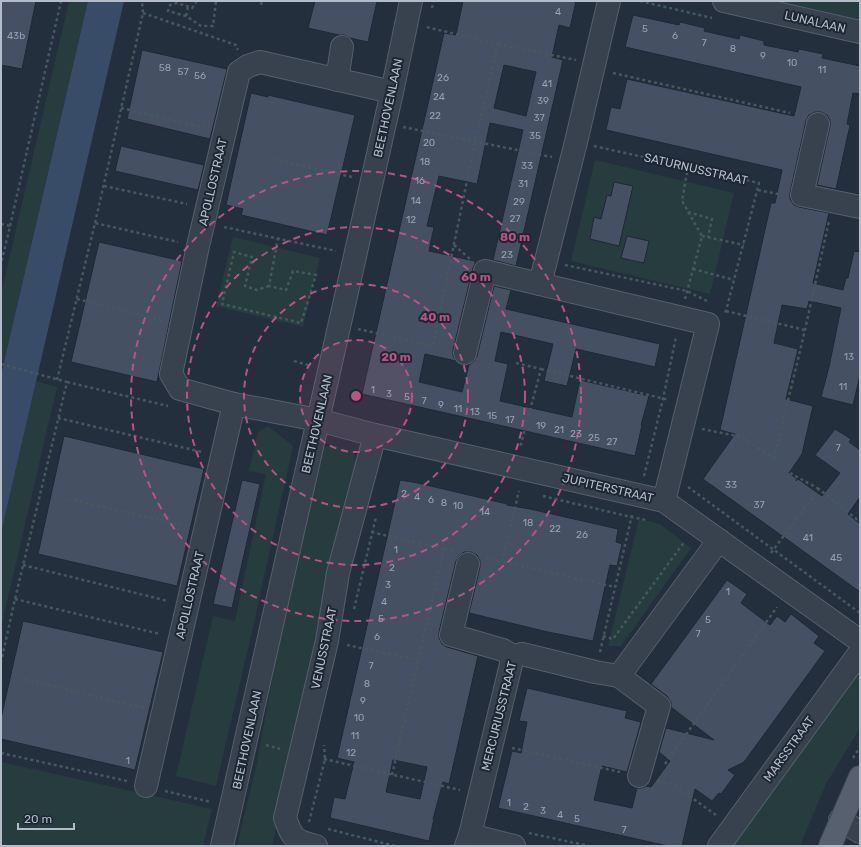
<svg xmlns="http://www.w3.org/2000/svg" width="861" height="847" font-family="Rubik,sans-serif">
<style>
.green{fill:#263c3f}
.water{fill:#394c67}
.building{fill:#455162;stroke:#1f2835;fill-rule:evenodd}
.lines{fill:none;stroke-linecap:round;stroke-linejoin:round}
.minor-casing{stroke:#565f6c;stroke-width:24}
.major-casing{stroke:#414a57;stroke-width:24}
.path{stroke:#44595c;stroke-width:2.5;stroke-dasharray:3 3;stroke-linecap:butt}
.minor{stroke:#38414e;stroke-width:22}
.major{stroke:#56606e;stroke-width:22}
.ring{fill:none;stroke:#bd5182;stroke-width:2;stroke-dasharray:7 5}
.labels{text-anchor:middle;stroke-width:4;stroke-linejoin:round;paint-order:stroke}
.number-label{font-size:10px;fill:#98a1af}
.street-label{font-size:12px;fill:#b4bcc9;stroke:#1d2633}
.centre{fill:#bd5182;stroke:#1d2633;stroke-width:2}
.ring-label{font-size:12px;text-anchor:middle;font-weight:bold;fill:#bd5182;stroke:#1d2633;stroke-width:4;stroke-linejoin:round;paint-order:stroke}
</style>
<rect width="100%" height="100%" fill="#242f3e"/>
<!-- green -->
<g class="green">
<path d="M69,1H88L4,362L1,361V294Z"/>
<path d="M752,1H860V26Z"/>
<path d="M595,160L734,193L710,294L571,261Z"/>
<path d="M233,237L320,258L303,327L216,306Z"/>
<path d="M36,381L57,387L1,628V533Z"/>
<path d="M268,426L293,446L254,623L216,786L176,776L213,616L235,621L266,474L249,471L258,432Z"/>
<path d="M330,446L353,452L359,461L358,474L272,846H237L256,767L296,551L320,448Z"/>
<path d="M639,519L660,524L691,548L621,646H608Z"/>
<path d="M860,671V728L826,784L800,846H731L853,673Z"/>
<path d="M1,762L212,809L203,846H1Z"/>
</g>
<!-- water -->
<path class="water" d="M88,1H124L1,533V375Z"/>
<!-- building -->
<g class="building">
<path d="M1,1H36L22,69L1,65Z"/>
<path d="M315,1H377L368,42L350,38L344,35H339L308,28Z"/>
<path d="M463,1H576L570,28L559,25L552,57L563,60L516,266L493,260L523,130L490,123L477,184L439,176L427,226L434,227L429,251L475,261V264L473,268L453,350V356L456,361L425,354L419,382L462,392L469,365L474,361L477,356L494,286L511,290L506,309L660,344L655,367L576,349L567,386L544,381L553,344L501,332L495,361L508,364L500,401L572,417L580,380L649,396L641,425H642L635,456L362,394L444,33L456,35ZM504,65L536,72L526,116L494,108Z"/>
<path d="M633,15L679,25L680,22L705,28L704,31L739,39L740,35L764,41V45L798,52L799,49L823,54L822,58L860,66V94L853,93L847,124L850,125L836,189L817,185L830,126V120L827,115L821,112H815L809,115L806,121L790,193V199L794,205L799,207L829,213L813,283L843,290L846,278H848L854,251L860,252V375L853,405L821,397L829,367L841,308L809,301L807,309L782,305L774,343L798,349L786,399L813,406L802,454L789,473L797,479L796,481L798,479L822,496L840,473L815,455L835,429L851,439L849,442L860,450V497L848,514L860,524V592L703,479L735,434L720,430L771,203H775L782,170L606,130L611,107L620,109L627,79L794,116L801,87L625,47Z"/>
<path d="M142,50L227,69L210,139L127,119Z"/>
<path d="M251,93L268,97V95L355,115L327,235L241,215L243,209L226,205Z"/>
<path d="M121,146L204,165L198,190L115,171Z"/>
<path d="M614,182L633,186L619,246L590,239L594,217L601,219L607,195L611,196Z"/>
<path d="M627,236L649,241L644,263L621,258Z"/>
<path d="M99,242L182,261L157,382L71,362Z"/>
<path d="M64,436L204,469L177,586L38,554Z"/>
<path d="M242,480L260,484L232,608L213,604Z"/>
<path d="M400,480L418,483L507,504V505L530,509L618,529L616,542L622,544L617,566L610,565L593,641L548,632L469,613L480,567V561L477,555L471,552H464L459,556L456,561L439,632V638L442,644L447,647L478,656L449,784L443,782L433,819H434L429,841L330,818L334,797L345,799L354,762L337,758ZM393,760L427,767L420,799L386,792Z"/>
<path d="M727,580L747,594L741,603L770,625L777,616L785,622L791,614L819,636L814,643L825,651L744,762L728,770L735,775L721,794L719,793L712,801L695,789L682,846H668L498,808L512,751L521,753L527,722L519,721L527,688L627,711L625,718L641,722L627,772L602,766L594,800L632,808L637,788H642L646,786L651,787L670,761L659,752L666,728L714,740L671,707V702L667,696L651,684Z"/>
<path d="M23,621L163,652L135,770L1,739V718Z"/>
</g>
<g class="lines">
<defs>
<g id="minor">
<path d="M724,1L860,32"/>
<path d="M337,80L342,47"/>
<path d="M392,92L260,62L248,66L239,72L198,246L171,374L180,389L234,404L318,420L375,435L664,501L860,641"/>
<path d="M818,124L802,195L860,207"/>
<path d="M540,284L576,142L609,1"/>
<path d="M465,353L485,271L708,324L664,501"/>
<path d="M468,564L451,635L503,650L513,656"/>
<path d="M619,676L659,706L639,776"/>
<path d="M146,786L234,404"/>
<path d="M840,820L860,832"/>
<path d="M470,835L514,846"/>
<path d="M222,846L392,92L411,1"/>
<path d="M316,846C293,840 293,839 285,818L327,641L338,573L375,435"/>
<path d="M466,846L470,835L513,656L522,654L595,672L619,676L719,540"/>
<path d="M719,846L860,652"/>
</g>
<path id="major" d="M830,846L860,777"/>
</defs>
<!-- minor casing -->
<use href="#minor" class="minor-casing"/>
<!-- major casing -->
<use href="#major" class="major-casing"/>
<!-- path -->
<g class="path">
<path d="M197,1L192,8L177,3L170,5L168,11L186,16L201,26H213L216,1"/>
<path d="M640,1L712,18"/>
<path d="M261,5L262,1"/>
<path d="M432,8L434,1"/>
<path d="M143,13L236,45L238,50"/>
<path d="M186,16L188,7"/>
<path d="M498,44L576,60"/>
<path d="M613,73L790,113"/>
<path d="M121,108L205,128"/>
<path d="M403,127L552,157"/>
<path d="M594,146L759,183L726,311L724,312"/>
<path d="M273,159L352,177"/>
<path d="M104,186L187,204"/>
<path d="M758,190L783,195"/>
<path d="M688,212L712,219L708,237"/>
<path d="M95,223L143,13L142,1"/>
<path d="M1,224L10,226L1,264"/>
<path d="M10,226L61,1"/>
<path d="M224,227L336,251"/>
<path d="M702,236L744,245"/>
<path d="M454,245L470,259"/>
<path d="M565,265L687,291L709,302"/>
<path d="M693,269L734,280"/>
<path d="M269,286L257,290L245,286L252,257L234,252L222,304L301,323L316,275L293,271L286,290L269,286L278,238"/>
<path d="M77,299L162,320"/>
<path d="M685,299L702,236L682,201L688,167"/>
<path d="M726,311L805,330"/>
<path d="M358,329L433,346L475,142L498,44L426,27"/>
<path d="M294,361L311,366"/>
<path d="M516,363L541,369L520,448"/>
<path d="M1,364L67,382L15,599L1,662"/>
<path d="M541,369L669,400"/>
<path d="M57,380L95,223L178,242"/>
<path d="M67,382L168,406"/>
<path d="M58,418L202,452"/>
<path d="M702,429L742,437L779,462"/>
<path d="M774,459L805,330L829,221"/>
<path d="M790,473L819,489"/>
<path d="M644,476L663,399L676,337"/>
<path d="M688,487L860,613"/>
<path d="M543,496L631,517L647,520"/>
<path d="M68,499L187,526"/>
<path d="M444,549L454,551"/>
<path d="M771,553L819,489L860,522"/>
<path d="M486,558L615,587"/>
<path d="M502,562L519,491"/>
<path d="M23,565L168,601"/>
<path d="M15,599L160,634"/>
<path d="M354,609L376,517"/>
<path d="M603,636L613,639L685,541"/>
<path d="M347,645L418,660L444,549L371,532"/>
<path d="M600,652L632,515"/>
<path d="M24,679L144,708"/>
<path d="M266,745L280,749"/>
<path d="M512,748L620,772"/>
<path d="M1,753L127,781"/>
<path d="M853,758L860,747"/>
<path d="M324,759L460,790"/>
<path d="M665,764L777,607"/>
<path d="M392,775L418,660"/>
<path d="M657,781L674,785L716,815"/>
<path d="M165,791L211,802"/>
<path d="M309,822L325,759L324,745"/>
<path d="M328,829L395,846"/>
<path d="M529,833L589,846"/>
</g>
<!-- minor -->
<use href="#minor" class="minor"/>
<!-- major -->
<use href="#major" class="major"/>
</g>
<!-- distance rings -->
<circle cx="356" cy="396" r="56" fill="#bd5182" fill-opacity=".12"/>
<g class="ring">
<circle cx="356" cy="396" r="56"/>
<circle cx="356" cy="396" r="112"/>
<circle cx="356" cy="396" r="169"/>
<circle cx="356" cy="396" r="225"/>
</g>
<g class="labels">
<!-- number labels -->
<g class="number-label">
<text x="558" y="15">4</text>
<text x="645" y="32">5</text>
<text x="16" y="39">43b</text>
<text x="675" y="39">6</text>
<text x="704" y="46">7</text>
<text x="733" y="52">8</text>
<text x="763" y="59">9</text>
<text x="792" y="66">10</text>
<text x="165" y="71">58</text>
<text x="822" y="73">11</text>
<text x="183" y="75">57</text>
<text x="200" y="79">56</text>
<text x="443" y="81">26</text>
<text x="547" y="87">41</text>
<text x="439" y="100">24</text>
<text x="543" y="104">39</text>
<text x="435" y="119">22</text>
<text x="539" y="121">37</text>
<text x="535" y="139">35</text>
<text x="429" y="146">20</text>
<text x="425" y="165">18</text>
<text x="527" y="169">33</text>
<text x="420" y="184">16</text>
<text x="523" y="187">31</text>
<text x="416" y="204">14</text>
<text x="519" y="205">29</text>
<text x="515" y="222">27</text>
<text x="411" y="223">12</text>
<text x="507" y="258">23</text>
<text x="849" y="360">13</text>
<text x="843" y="390">11</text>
<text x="373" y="393">1</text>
<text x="389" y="397">3</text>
<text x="407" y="400">5</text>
<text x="424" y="404">7</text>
<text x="441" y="408">9</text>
<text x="458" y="412">11</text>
<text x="475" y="415">13</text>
<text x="492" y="419">15</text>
<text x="510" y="423">17</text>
<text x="541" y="429">19</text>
<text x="559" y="433">21</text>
<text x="576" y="437">23</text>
<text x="594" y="441">25</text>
<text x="612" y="445">27</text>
<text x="838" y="451">7</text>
<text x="731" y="488">33</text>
<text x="404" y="497">2</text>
<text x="417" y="500">4</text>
<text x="431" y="503">6</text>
<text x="444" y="506">8</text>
<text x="759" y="508">37</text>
<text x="458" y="509">10</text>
<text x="485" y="515">14</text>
<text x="528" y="526">18</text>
<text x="555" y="532">22</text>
<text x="582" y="538">26</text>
<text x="808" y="541">41</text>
<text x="396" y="553">1</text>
<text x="836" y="561">45</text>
<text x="392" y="571">2</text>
<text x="388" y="588">3</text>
<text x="728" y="595">1</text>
<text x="384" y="605">4</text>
<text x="381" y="622">5</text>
<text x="708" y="623">5</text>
<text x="698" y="637">7</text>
<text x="377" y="640">6</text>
<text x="371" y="669">7</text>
<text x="367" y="687">8</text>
<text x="363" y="704">9</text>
<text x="359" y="721">10</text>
<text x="355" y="739">11</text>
<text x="351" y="756">12</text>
<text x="128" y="764">1</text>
<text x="509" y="806">1</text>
<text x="526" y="810">2</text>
<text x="543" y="814">3</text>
<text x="560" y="818">4</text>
<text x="577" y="822">5</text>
<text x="624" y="833">7</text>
</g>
<!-- street labels -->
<g class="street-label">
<text transform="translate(815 22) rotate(13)" y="4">LUNALAAN</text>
<text transform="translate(388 108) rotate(-78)" y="4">BEETHOVENLAAN</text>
<text transform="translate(696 169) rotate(13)" y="4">SATURNUSSTRAAT</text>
<text transform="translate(213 182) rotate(-77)" y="4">APOLLOSTRAAT</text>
<text transform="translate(317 424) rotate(-77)" y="4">BEETHOVENLAAN</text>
<text transform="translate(608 488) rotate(13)" y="4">JUPITERSTRAAT</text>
<text transform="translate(190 595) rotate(-77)" y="4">APOLLOSTRAAT</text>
<text transform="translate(324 648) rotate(-78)" y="4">VENUSSTRAAT</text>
<text transform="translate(499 716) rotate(-76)" y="4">MERCURIUSSTRAAT</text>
<text transform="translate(247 740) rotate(-78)" y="4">BEETHOVENLAAN</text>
<text transform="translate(789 749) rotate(-54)" y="4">MARSSTRAAT</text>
</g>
</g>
<circle cx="356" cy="396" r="6" class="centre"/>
<g class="ring-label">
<text x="515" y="241">80 m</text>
<text x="476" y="281">60 m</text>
<text x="435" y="321">40 m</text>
<text x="396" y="361">20 m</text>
</g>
<!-- border -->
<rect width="861" height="847" fill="none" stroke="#b4bcc9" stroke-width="4"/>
<!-- scale -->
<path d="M18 823v6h56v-6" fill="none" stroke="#b4bcc9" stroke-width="2"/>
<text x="24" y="823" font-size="12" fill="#b4bcc9" stroke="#1d2633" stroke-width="3" paint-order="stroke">20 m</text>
</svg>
